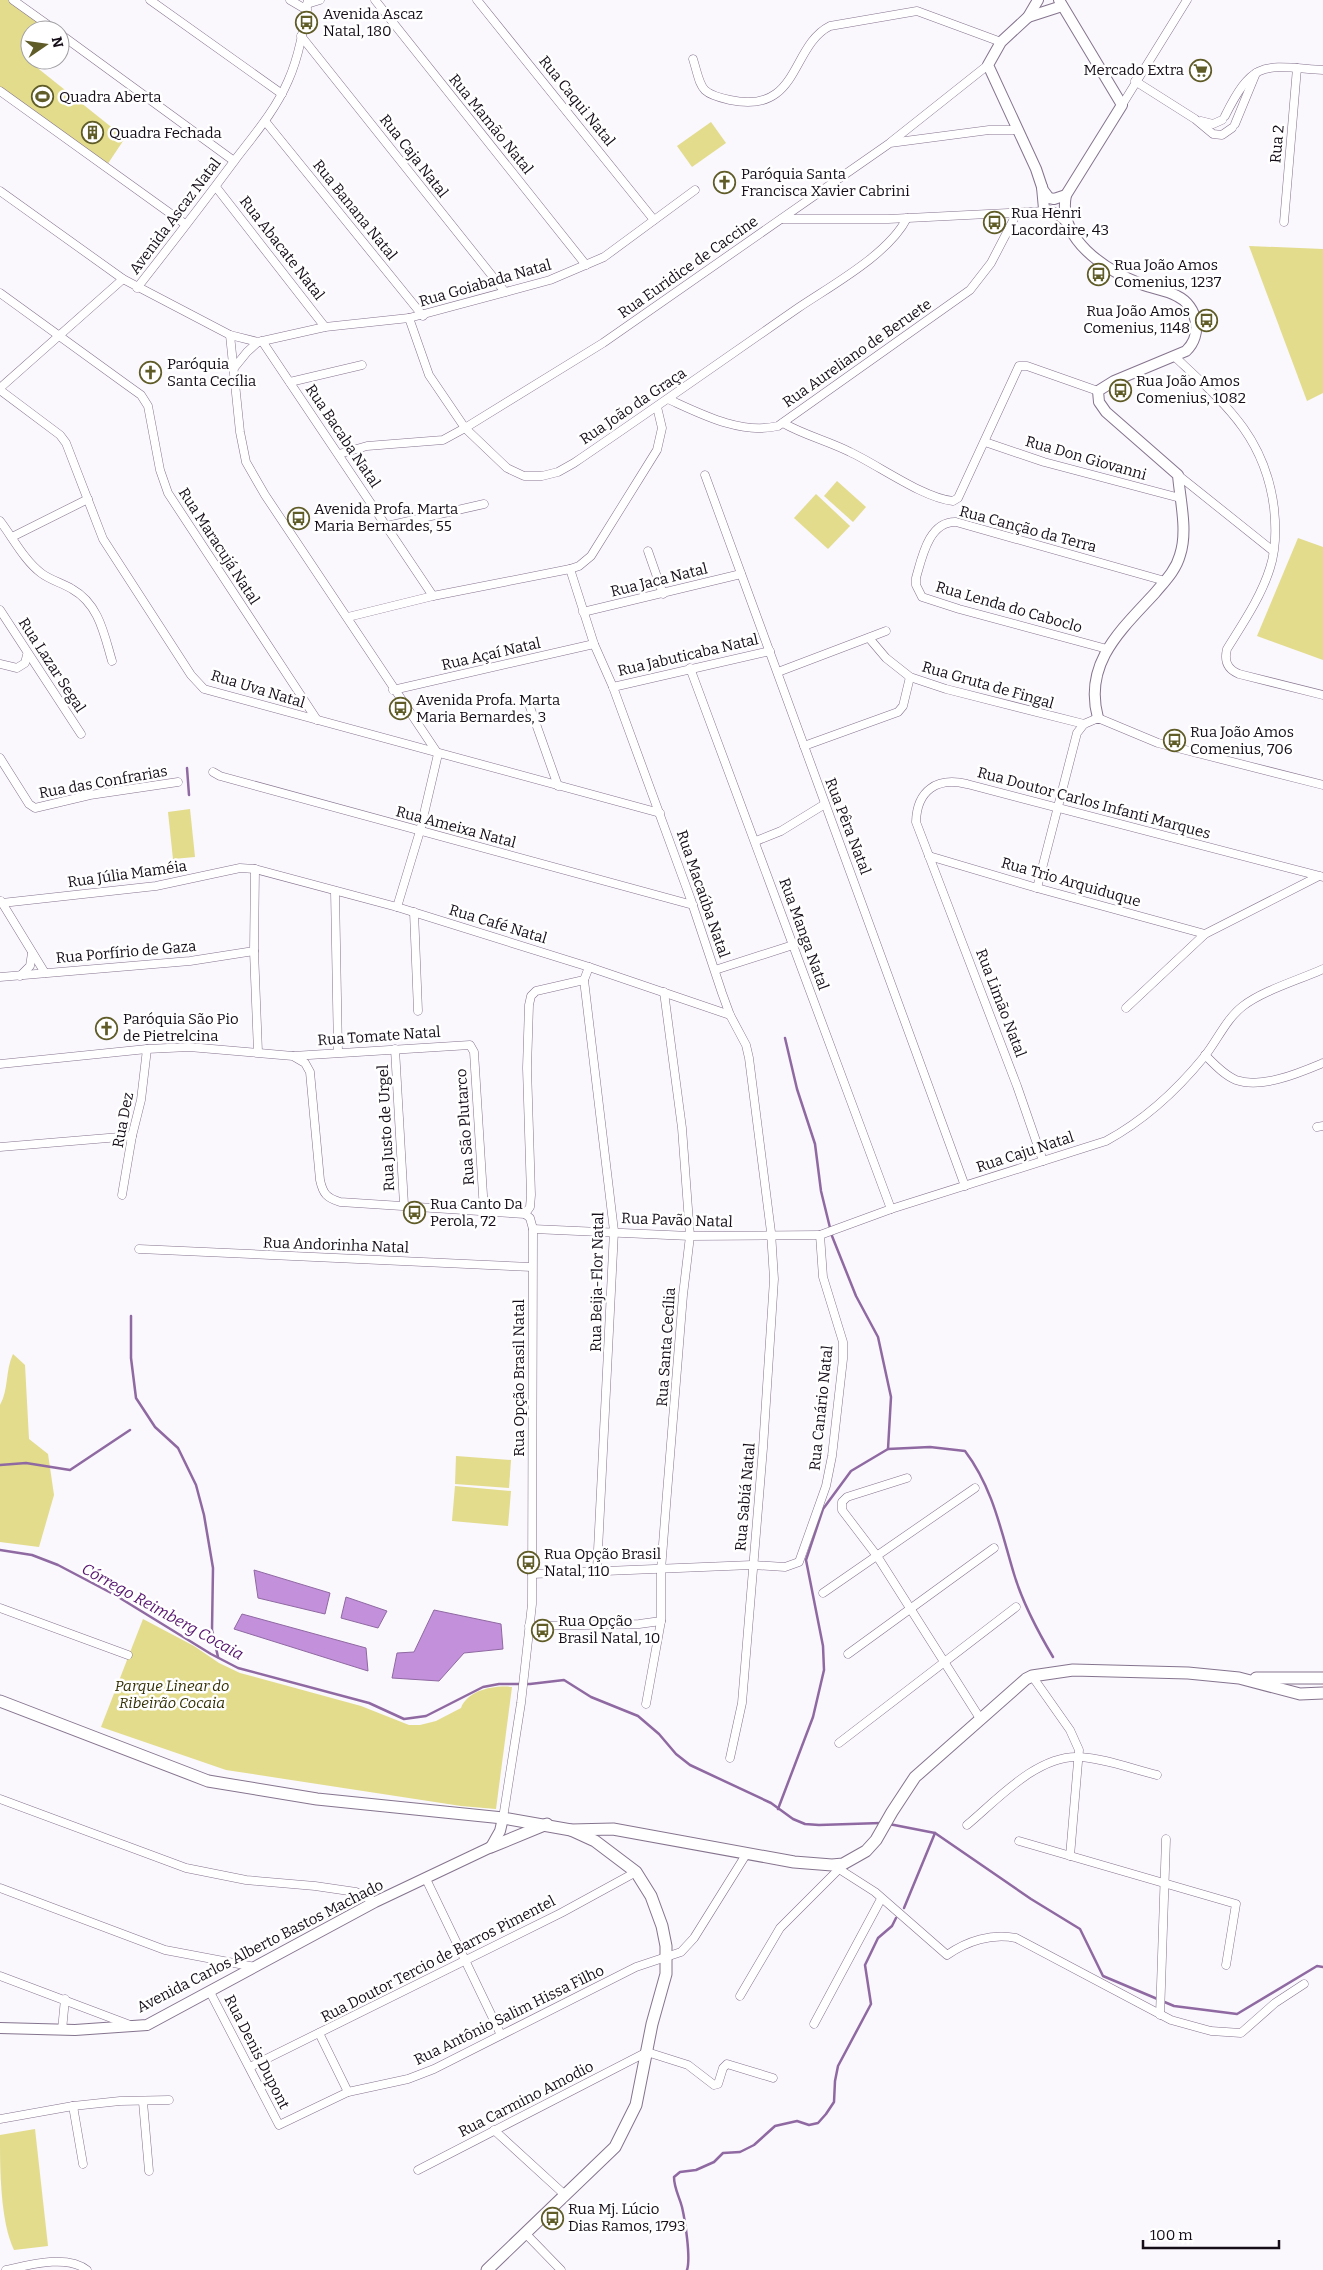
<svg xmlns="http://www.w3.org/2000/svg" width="1323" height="2270" font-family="Bitter,serif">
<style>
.green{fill:#e2dc8c}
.water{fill:#c390dc;stroke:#8f69a1}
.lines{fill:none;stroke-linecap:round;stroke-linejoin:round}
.stream{stroke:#8f69a1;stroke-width:2.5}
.minor-casing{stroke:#85748e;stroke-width:9}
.tertiary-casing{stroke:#85748e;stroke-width:12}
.secondary-casing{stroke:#85748e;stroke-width:13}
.minor{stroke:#fff;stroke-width:8}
.tertiary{stroke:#fff;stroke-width:10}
.secondary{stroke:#fff;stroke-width:11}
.labels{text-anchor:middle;stroke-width:5;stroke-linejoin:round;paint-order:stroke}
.poi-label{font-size:15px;fill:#150e18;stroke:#fff;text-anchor:start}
.street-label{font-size:15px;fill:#150e18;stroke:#fff}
.park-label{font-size:15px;font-style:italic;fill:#343005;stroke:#fff}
.water-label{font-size:16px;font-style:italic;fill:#55136e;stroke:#fff}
</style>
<rect width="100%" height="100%" fill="#faf7fd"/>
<!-- green -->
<g class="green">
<path d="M0,0H12L53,30H30V53L25,58L125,138L105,168L0,91Z"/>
<path d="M711,122L726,143L692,167L677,146Z"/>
<path d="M1249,246L1323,249V393L1307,401Z"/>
<path d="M837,481L866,507L853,522L824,496Z"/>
<path d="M816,494L850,526L828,549L794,518Z"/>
<path d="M1298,538L1323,547V660L1257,636Z"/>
<path d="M190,809L195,857L173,859L168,812Z"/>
<path d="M13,1354L25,1365L29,1439L48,1454L54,1495L39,1547L0,1542V1405C9,1389 5,1371 13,1354Z"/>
<path d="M456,1456L511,1460L509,1488L455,1484Z"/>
<path d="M455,1486L511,1491L508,1526L452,1521Z"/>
<path d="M143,1619L194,1646L219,1663L240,1673L361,1706L409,1725H420L436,1721L461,1708C468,1690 494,1685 512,1687L496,1809L461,1806L226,1770L101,1727Z"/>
<path d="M35,2129L48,2246L14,2250C0,2221 0,2168 0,2135Z"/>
</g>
<!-- water -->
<g class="water">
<path d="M254,1570L330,1593L325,1614L258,1598Z"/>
<path d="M346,1597L387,1611L378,1628L341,1618Z"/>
<path d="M434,1610L501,1624L503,1649L464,1653L439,1681L392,1678L397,1653L414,1652Z"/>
<path d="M242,1614L366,1648L368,1671L234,1629Z"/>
</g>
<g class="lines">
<!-- stream -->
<g class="stream">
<path d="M187,768L189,795"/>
<path d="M785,1038L797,1089L815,1144L821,1191L832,1236L856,1296L878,1337L891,1397L888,1449"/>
<path d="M131,1316V1358L136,1398L155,1427L178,1448L196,1485L204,1515L213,1568L212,1630L218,1657"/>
<path d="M0,1465L26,1463L70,1470L130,1430"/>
<path d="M0,1550L32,1555L58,1565L115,1595L211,1654L238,1668L369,1703L404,1719L426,1716L483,1687L499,1684H530L564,1680L591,1697L638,1716L659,1734L676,1754L690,1765L771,1803L793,1819L805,1824L819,1825L881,1823"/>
<path d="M778,1809L813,1717L824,1670L823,1646L806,1560L823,1509L851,1471L888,1449L930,1447L965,1451C993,1488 1001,1531 1014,1574C1023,1604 1037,1630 1053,1657"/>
<path d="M889,1824L935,1833L1031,1899L1080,1929L1103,1976L1174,2006L1237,2014L1317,1966L1323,1967"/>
<path d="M904,1908L935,1833"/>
<path d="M687,2270C691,2258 685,2220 682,2207C679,2196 674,2188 674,2177L680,2172L696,2170L714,2162L723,2153L740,2152L754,2145L775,2126L797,2121L809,2125L818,2123L826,2114L834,2102L835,2081L838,2066L871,2004L865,1965L878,1938L892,1926L896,1918"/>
</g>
<defs>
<g id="minor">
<path d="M13,0L55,30"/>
<path d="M150,0L282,94"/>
<path d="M290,0L307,10"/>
<path d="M375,0L586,265"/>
<path d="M477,0L654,220"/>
<path d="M307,4L320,0"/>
<path d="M60,34L234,161"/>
<path d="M301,36L505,292"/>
<path d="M693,59C702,88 698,93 730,100C800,115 790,46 830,26L917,11L1001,42"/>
<path d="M1135,81L1195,119L1213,134L1222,135L1232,128"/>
<path d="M0,91L185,224"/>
<path d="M1122,105L1187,0"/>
<path d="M1225,116C1254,58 1264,66 1323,70"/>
<path d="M265,121L423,316"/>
<path d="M1201,121L1213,124L1222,120"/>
<path d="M1235,124L1256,73"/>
<path d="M891,142L988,65"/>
<path d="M216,187L325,327"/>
<path d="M0,191L123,279L230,335L240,432L246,462L265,495L438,754L420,831L397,907"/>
<path d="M782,219H888L1046,211"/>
<path d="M1284,222L1297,68"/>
<path d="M137,288C170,246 203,203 235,160C254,135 275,111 288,81C299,57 304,27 308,0"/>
<path d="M0,293L127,385L141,395L148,406L160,470L168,493L317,720"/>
<path d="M409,318L429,375L465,428L507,468L524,476H542L558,472L574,463C649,412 723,360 798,308C832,285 889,254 907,218"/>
<path d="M230,335L258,342L325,327L409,318L550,280L604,257L695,190"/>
<path d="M262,341L433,596"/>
<path d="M1174,356C1224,403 1265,436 1274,508C1276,527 1276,550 1270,568C1261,597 1243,623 1227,649C1224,661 1227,669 1239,674L1323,695"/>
<path d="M234,368L247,352L258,342"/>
<path d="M290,382L362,365"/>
<path d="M0,388L123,279"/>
<path d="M0,390L60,435L66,443L103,539L191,675L204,689L660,813"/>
<path d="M668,399C701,414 741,435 778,426L970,290L991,263L1018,211"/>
<path d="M783,423C804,435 828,441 850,452C878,465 923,498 953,501L958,498L1019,366H1027L1098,391"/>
<path d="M985,442L1044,462L1180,498"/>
<path d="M339,454L367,446L443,440L465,428L603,343L890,143L989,130H1018"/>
<path d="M705,475L965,1186"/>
<path d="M1178,475L1273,551"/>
<path d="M0,521C13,538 24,560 41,573C50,580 62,583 72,589C99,604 104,634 112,661"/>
<path d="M387,526L484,504"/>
<path d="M12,537L88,499"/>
<path d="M648,551L663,594"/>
<path d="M570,569L594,644L613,687L691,900L722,993L730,1015L746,1045L749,1058L771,1232L774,1279L763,1448L742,1703L730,1758"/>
<path d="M0,610L81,734"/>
<path d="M583,612L741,574"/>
<path d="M348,617L433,596L570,569L579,566L591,556L657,450L662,428L657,407"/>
<path d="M869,638L886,658L910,677L946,689L1084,724"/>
<path d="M1107,649L959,609L922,597L916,585V578C922,557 929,521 956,522L1165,581"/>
<path d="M0,664L17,668L25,663L27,655"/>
<path d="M690,668L891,1209"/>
<path d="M778,672L886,631"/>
<path d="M613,687L770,651"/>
<path d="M393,690L594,644"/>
<path d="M530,707L558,786"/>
<path d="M804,746L898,712L903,706L910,677"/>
<path d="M0,758L29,804L35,808L90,795L178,782"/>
<path d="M213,772L220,776L693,905"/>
<path d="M756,841L781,831L825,804"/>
<path d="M929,856L1037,888L1205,934"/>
<path d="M255,869L254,951L258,1052"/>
<path d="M1037,888L1077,733L1084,724L1098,718L1158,743L1323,785"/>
<path d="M335,891L338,1052"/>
<path d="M1,901L45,973"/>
<path d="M2,903L156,886L240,868L255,869L397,907L589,967L730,1015"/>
<path d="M414,912L418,1011"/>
<path d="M589,967L584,980L614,1231L597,1570"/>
<path d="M715,970L793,945"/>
<path d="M20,976L30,966L32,953"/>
<path d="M0,977L190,961L254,951"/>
<path d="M1126,1008L1205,934L1319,876"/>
<path d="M395,1049L404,1205"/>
<path d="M1205,1055C1214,1064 1224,1075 1236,1080C1262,1089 1299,1073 1323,1063"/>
<path d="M293,1056L470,1045L474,1052L484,1211"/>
<path d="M0,1064L147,1049L189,1047L293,1056L305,1063L310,1072L320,1180C323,1194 327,1198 340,1202L525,1214"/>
<path d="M1317,1127L1323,1126"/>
<path d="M0,1147L132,1136"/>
<path d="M1043,1161L1017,1086L916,822C917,790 937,777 967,784L1323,877"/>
<path d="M122,1195L132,1136L141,1100L147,1049"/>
<path d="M533,1229L690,1236L820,1235"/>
<path d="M139,1249L532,1267"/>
<path d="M907,1478L847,1497L842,1502V1510L877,1556L981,1720"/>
<path d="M532,1574L752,1565L785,1567L799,1562L826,1486L832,1456L843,1359V1342L823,1277L820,1235L891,1209L1106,1141C1143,1121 1177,1090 1204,1057C1217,1041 1226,1019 1243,1006C1264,990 1299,980 1323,969"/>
<path d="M823,1593L975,1488"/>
<path d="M0,1608L128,1655"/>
<path d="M529,1626L639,1624L661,1621"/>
<path d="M848,1654L994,1548"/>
<path d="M1032,1676L1070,1730L1079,1750L1070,1856"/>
<path d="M646,1704L661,1621V1570L667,1493L683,1295L690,1236L682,1128L664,992"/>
<path d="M839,1743L1016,1607"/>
<path d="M0,1799L186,1868L246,1880L315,1886L356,1892L375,1902"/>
<path d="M503,1818L521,1703L532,1604L533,1229L530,1218L525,1214L530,1207L531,1195L527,1068L529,1005L531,996L536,991L584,980"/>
<path d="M967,1825C997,1800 1037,1755 1079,1757C1104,1758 1132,1769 1157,1775"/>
<path d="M1019,1841L1236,1904L1226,1965"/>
<path d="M839,1869L875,1892L947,1955C967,1941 992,1933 1016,1938L1171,2020L1211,2031L1241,2033L1275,2003L1304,1984"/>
<path d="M426,1879L501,2035"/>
<path d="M0,1888L165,1950L255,1967"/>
<path d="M0,1976L130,2025"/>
<path d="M210,1992L279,2125L348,2092L408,2079L434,2069L636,1967L681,1952L694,1938L747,1853"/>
<path d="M740,1996L780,1928L842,1866"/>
<path d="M1160,2015L1166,1839"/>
<path d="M814,2024L881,1899"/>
<path d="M62,2030L65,1999"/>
<path d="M319,2033L348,2092"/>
<path d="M250,2067L561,1913L636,1872"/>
<path d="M143,2102L149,2171"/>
<path d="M73,2106L83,2164"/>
<path d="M0,2119L73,2106L120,2101L169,2100"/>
<path d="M494,2130L565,2195"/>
<path d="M418,2170L647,2052L688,2065L714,2085L718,2084L723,2068L727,2064L773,2078"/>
<path d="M525,2233L561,2270"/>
<path d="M6,2270C29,2265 67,2254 87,2270"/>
</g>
<g id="tertiary">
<path d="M1038,0L1028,17L1001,42L988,65L1036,169L1043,190L1049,198L1054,199L1066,195"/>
<path d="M1059,0L1122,105L1066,195C1057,239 1105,270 1141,284C1153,289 1166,290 1177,296C1198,306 1203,335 1186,351L1114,381L1098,391L1099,402L1106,412L1178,475C1180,500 1188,531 1180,555C1176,570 1165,581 1155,593C1121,630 1083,663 1098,718"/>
<path d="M1028,17L1062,6"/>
<path d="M1042,187L1044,209L1059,215L1066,221"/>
<path d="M0,2028L75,2030L147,2025L375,1902L491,1847L500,1831L503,1818"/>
</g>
<g id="secondary">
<path d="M1256,1678H1323"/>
<path d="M0,1701L208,1781L317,1799L503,1818L571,1830L613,1829L794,1862L832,1865L843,1864L866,1851L876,1840L892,1812L915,1777L1026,1679L1032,1676L1073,1670L1188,1673L1239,1678L1300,1694L1323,1693"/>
<path d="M491,1847L547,1824"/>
<path d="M487,2270L615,2147L636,2105L652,2024L666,1974V1946L662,1926L651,1896L636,1872L595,1841L571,1830"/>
</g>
</defs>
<!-- minor casing -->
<use href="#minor" class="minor-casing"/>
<!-- tertiary casing -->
<use href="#tertiary" class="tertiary-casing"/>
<!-- secondary casing -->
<use href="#secondary" class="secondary-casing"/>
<!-- minor -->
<use href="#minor" class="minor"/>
<!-- tertiary -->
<use href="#tertiary" class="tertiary"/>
<!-- secondary -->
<use href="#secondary" class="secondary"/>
</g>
<!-- icons -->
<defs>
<symbol id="bus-ring" viewBox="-11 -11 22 22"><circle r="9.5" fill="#fff" stroke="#5f5c28" stroke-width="1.5"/><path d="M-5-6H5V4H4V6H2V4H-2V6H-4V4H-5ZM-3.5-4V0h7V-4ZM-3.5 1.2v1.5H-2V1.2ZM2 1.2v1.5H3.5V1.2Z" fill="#5f5c28"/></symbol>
<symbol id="supermarket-ring" viewBox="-11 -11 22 22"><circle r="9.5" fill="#fff" stroke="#5f5c28" stroke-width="1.5"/><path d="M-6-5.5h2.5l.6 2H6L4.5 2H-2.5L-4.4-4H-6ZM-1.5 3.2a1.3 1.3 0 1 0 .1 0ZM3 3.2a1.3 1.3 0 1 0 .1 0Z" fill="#5f5c28"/></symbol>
<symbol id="stadium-ring" viewBox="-11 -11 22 22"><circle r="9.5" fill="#fff" stroke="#5f5c28" stroke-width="1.5"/><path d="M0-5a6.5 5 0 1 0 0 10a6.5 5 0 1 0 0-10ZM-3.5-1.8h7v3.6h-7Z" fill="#5f5c28"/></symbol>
<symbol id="building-ring" viewBox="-11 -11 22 22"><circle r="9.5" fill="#fff" stroke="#5f5c28" stroke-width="1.5"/><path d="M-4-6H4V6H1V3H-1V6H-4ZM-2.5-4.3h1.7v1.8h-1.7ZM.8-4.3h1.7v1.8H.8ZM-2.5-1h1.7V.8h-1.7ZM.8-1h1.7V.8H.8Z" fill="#5f5c28"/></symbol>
<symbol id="church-ring" viewBox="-11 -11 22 22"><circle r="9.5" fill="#fff" stroke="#5f5c28" stroke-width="1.5"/><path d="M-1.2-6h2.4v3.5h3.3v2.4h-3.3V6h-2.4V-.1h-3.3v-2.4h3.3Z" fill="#5f5c28"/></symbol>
</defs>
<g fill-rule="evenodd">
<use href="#bus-ring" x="294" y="10" width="25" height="25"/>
<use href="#supermarket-ring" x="1188" y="58" width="25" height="25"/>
<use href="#stadium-ring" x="30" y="84" width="25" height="25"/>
<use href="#building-ring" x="80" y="120" width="25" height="25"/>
<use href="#church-ring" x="712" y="170" width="25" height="25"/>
<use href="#bus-ring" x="982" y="210" width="25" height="25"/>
<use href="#bus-ring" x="1086" y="262" width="25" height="25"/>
<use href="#bus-ring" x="1194" y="308" width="25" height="25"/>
<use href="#church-ring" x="138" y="360" width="25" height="25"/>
<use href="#bus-ring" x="1108" y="378" width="25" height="25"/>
<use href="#bus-ring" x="286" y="506" width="25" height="25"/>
<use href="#bus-ring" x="388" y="696" width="25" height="25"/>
<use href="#bus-ring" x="1162" y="728" width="25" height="25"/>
<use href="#church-ring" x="94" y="1016" width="25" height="25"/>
<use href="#bus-ring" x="402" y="1200" width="25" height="25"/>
<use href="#bus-ring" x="516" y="1550" width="25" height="25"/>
<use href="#bus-ring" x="530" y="1618" width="25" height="25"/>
<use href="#bus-ring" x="540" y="2206" width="25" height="25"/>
</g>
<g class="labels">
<!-- poi labels -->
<g class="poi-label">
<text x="323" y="19">Avenida Ascaz<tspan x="323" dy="17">Natal, 180</tspan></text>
<text x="1184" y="75" text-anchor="end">Mercado Extra</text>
<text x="59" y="102">Quadra Aberta</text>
<text x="109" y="138">Quadra Fechada</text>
<text x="741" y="179">Paróquia Santa<tspan x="741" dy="17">Francisca Xavier Cabrini</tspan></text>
<text x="1011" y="218">Rua Henri<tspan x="1011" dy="17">Lacordaire, 43</tspan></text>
<text x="1114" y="270">Rua João Amos<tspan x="1114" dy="17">Comenius, 1237</tspan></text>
<text x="1190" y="316" text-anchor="end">Rua João Amos<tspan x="1190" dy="17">Comenius, 1148</tspan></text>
<text x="167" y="369">Paróquia<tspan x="167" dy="17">Santa Cecília</tspan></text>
<text x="1136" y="386">Rua João Amos<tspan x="1136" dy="17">Comenius, 1082</tspan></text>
<text x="314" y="514">Avenida Profa. Marta<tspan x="314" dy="17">Maria Bernardes, 55</tspan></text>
<text x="416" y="705">Avenida Profa. Marta<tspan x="416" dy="17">Maria Bernardes, 3</tspan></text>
<text x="1190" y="737">Rua João Amos<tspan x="1190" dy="17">Comenius, 706</tspan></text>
<text x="123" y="1024">Paróquia São Pio<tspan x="123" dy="17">de Pietrelcina</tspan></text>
<text x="430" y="1209">Rua Canto Da<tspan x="430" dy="17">Perola, 72</tspan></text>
<text x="544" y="1559">Rua Opção Brasil<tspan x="544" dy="17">Natal, 110</tspan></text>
<text x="558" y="1626">Rua Opção<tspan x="558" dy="17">Brasil Natal, 10</tspan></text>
<text x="568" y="2214">Rua Mj. Lúcio<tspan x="568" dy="17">Dias Ramos, 1793</tspan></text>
</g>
<!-- street labels -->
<g class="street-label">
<text transform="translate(577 101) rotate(51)" y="5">Rua Caqui Natal</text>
<text transform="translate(491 124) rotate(51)" y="5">Rua Mamão Natal</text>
<text transform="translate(1277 144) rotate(-85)" y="5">Rua 2</text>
<text transform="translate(414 156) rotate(52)" y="5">Rua Caja Natal</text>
<text transform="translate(355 210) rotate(51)" y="5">Rua Banana Natal</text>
<text transform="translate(175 216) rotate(-53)" y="5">Avenida Ascaz Natal</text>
<text transform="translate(282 248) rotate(52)" y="5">Rua Abacate Natal</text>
<text transform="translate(688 267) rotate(-35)" y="5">Rua Euridice de Caccine</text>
<text transform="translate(485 283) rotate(-16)" y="5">Rua Goiabada Natal</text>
<text transform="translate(857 353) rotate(-35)" y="5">Rua Aureliano de Beruete</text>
<text transform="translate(633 406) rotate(-34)" y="5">Rua João da Graça</text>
<text transform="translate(343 436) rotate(56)" y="5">Rua Bacaba Natal</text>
<text transform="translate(1086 458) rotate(16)" y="5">Rua Don Giovanni</text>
<text transform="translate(1028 529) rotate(15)" y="5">Rua Canção da Terra</text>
<text transform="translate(219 546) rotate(57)" y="5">Rua Maracujá Natal</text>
<text transform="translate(659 580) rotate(-14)" y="5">Rua Jaca Natal</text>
<text transform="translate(1009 607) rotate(16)" y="5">Rua Lenda do Caboclo</text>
<text transform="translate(491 654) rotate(-13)" y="5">Rua Açaí Natal</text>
<text transform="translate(688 655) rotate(-13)" y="5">Rua Jabuticaba Natal</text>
<text transform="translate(52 665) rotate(57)" y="5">Rua Lazar Segal</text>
<text transform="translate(988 685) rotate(16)" y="5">Rua Gruta de Fingal</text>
<text transform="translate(258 689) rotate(17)" y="5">Rua Uva Natal</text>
<text transform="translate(103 782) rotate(-10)" y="5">Rua das Confrarias</text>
<text transform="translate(1094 803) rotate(15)" y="5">Rua Doutor Carlos Infanti Marques</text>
<text transform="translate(848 826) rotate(69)" y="5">Rua Pêra Natal</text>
<text transform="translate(456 827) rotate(15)" y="5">Rua Ameixa Natal</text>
<text transform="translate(127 874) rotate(-8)" y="5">Rua Júlia Maméia</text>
<text transform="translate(1071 882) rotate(16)" y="5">Rua Trio Arquiduque</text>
<text transform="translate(703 894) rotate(71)" y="5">Rua Macaúba Natal</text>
<text transform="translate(498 924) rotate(17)" y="5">Rua Café Natal</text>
<text transform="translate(804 934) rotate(70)" y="5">Rua Manga Natal</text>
<text transform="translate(126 952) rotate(-5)" y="5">Rua Porfírio de Gaza</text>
<text transform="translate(1001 1003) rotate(69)" y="5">Rua Limão Natal</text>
<text transform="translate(379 1036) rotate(-4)" y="5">Rua Tomate Natal</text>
<text transform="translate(123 1120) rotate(-79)" y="5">Rua Dez</text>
<text transform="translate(465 1127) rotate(-94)" y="5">Rua São Plutarco</text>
<text transform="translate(386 1128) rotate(-93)" y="5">Rua Justo de Urgel</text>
<text transform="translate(1025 1152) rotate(-18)" y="5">Rua Caju Natal</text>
<text transform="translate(677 1220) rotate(2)" y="5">Rua Pavão Natal</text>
<text transform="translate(336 1245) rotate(2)" y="5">Rua Andorinha Natal</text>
<text transform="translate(597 1282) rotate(-89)" y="5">Rua Beija-Flor Natal</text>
<text transform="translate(666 1347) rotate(-86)" y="5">Rua Santa Cecília</text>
<text transform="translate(519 1378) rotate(-90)" y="5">Rua Opção Brasil Natal</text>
<text transform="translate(821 1408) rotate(-84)" y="5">Rua Canário Natal</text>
<text transform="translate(745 1497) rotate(-85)" y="5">Rua Sabiá Natal</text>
<text transform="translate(260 1946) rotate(-27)" y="5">Avenida Carlos Alberto Bastos Machado</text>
<text transform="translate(438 1959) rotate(-27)" y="5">Rua Doutor Tercio de Barros Pimentel</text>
<text transform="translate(509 2015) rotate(-26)" y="5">Rua Antônio Salim Hissa Filho</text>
<text transform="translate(257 2052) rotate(63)" y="5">Rua Denis Dupont</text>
<text transform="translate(526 2099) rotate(-27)" y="5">Rua Carmino Amodio</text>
</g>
<!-- park labels -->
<g class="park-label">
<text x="172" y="1691">Parque Linear do<tspan x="172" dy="17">Ribeirão Cocaia</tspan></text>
</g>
<!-- water labels -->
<g class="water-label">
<text transform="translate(163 1611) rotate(29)" y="6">Córrego Reimberg Cocaia</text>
</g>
</g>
<!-- north arrow -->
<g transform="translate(45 45) rotate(77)"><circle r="24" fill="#ffffff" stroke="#a19fa3"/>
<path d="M0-4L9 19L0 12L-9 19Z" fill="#5f5c28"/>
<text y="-8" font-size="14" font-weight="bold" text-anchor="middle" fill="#150e18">N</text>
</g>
<!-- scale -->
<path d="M1143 2240v8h136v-8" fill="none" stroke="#150e18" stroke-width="2.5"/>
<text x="1150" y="2240" font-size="15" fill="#150e18" stroke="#ffffff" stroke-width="4" paint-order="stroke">100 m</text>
</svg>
